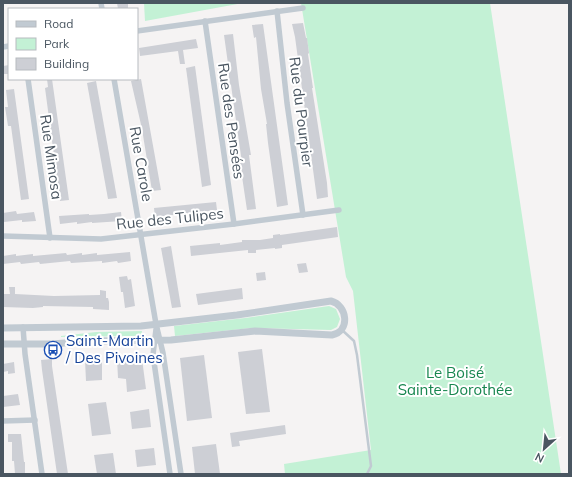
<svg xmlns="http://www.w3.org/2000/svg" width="572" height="477" font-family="Mulish,sans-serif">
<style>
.green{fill:#c3f1d5}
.building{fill:#cdcfd5}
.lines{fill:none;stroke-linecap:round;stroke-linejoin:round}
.service{stroke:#c1cad2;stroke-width:2.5}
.minor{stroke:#c1cad2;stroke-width:5.5}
.tertiary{stroke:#c1cad2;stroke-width:7}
.labels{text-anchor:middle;stroke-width:4;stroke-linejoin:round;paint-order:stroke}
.street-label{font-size:15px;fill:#4a5661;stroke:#fff}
.transit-label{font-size:15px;fill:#164399;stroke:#fff;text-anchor:start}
.park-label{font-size:15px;fill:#17864f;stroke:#fff}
</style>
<rect width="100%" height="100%" fill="#f5f3f3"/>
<!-- green -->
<g class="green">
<path d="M144,3H243L145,21Z"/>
<path d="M301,3H490L561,474H285L284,464L371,450L353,291L346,277Z"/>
<path d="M329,306L336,309L340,319L337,327L331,330L251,328L175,336L174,326L245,318Z"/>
<path d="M142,331L141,336L61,337V336L96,332Z"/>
</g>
<!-- building -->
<g class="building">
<path d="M117,3H128V9H118Z"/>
<path d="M303,23L306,38H307L309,53L308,54L313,88H312L327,183L328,197L317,199L295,37L292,24Z"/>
<path d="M263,24L288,205L277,207L268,143L266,124H267L261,89L256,37L254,38L252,25Z"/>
<path d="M233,34L239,85L251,155H249L256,209L247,210L240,163H242L231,85H230L228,71H229L224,35Z"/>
<path d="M196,39L198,48L183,50L185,64H180L178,51L140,56L139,48Z"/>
<path d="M9,65V74H3V66Z"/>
<path d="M195,66L211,185L202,187L186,68Z"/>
<path d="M47,79H52L69,200L60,201L45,88L48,87Z"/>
<path d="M141,79L161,190L152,191L142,129L131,81Z"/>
<path d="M96,81L117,198L108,199L87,83Z"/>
<path d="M14,89L29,199L21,200L11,126H8L5,107H8L6,90Z"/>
<path d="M216,202L217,210L155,217L154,208Z"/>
<path d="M16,211L17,214L34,212L36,221L22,222V220L4,222L3,213Z"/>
<path d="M121,212L122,221L92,223V222L77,224V222L60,224L59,216L89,214V215L104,214Z"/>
<path d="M337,227L338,237L282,245V248L275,249V248L256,250V253H248V250L191,256L190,246L220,243V245L242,242V240H260L273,238V235L280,234V235Z"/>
<path d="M171,246L181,307L172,308L161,248Z"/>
<path d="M130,252L131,261L118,263L117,261L102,263V261L71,263L70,261L40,264L39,262L21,264L20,262L3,264V256L16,254V256L33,254V256L66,253L67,255L82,253V255L97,253V255Z"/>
<path d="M306,263L308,272L299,273L297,264Z"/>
<path d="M265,272L266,280L257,281L256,273Z"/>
<path d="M127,276L128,280L131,279L135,306L125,308L123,292H121L119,277Z"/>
<path d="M9,287H15V294L54,296L100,295V290L106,291V298H108L109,302V310L93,309V307L43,306V307L33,308L3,307V294H10Z"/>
<path d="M242,288L243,299L198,305L196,294Z"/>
<path d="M262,349L270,412L246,414L238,352Z"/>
<path d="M204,355L212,418L187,421L180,358Z"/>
<path d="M52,359V366L68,474H57L42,370L41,360Z"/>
<path d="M102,359V380L86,381L85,360Z"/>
<path d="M117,359H142L146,389L127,392L126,379L118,378Z"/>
<path d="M14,362L15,373L8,374V371L3,372V364Z"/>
<path d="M18,394L20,405L3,407V396Z"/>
<path d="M106,402L111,434L92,436L88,404Z"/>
<path d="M149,409L151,427L132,429L130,412Z"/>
<path d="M285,425L286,434L239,441L240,446L232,447L230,433Z"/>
<path d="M8,434H21L24,462H25V474H15L14,461H12V442H8Z"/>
<path d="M216,444L220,474H195L192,447Z"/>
<path d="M154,448L156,465L137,467L135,450Z"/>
<path d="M113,453L116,474H97L94,455Z"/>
</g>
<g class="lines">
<!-- service -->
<path class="service" d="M342,330L354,341L357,355L371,466L367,474"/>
<!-- minor -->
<g class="minor">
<path d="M101,3L102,9"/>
<path d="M277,11L287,103L303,215"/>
<path d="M205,21L234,224"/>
<path d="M137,31L303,8"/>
<path d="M3,47L9,46"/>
<path d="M28,79L50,238"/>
<path d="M114,79L156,324L163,353L181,474"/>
<path d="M3,236L101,239L234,224L339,210"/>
<path d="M23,327L25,354L42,474"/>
<path d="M156,329L153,355L170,474"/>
<path d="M3,421L35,420"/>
</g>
<!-- tertiary -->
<path class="tertiary" d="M3,328L141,326L237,315L331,301C347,305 351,331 332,335L255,331L171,340L90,341L52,344H3"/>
</g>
<!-- icons -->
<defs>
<symbol id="bus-ring" viewBox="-11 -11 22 22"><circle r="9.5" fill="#fff" stroke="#1a4fb4" stroke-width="1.5"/><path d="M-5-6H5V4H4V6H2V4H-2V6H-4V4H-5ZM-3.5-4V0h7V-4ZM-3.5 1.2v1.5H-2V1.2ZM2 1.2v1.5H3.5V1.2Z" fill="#1a4fb4"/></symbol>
</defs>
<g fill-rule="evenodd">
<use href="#bus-ring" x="43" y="340" width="20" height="20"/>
</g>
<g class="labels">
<!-- street labels -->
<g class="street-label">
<text transform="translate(301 112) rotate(83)" y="5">Rue du Pourpier</text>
<text transform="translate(231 121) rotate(82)" y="5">Rue des Pensées</text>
<text transform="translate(51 157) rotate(82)" y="5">Rue Mimosa</text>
<text transform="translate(141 164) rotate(80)" y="5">Rue Carole</text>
<text transform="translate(170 219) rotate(-6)" y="5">Rue des Tulipes</text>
</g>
<!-- transit labels -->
<g class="transit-label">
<text x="66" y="346">Saint-Martin<tspan x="66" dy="17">/ Des Pivoines</tspan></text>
</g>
<!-- park labels -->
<g class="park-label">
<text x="455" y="378">Le Boisé<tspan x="455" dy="17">Sainte-Dorothée</tspan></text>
</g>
</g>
<!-- border -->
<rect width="572" height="477" fill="none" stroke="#4a5661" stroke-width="8"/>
<!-- legend -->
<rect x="8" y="8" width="130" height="72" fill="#ffffff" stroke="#b7bbc0"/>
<rect x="16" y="21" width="20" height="6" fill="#c1cad2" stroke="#b7bbc0"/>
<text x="44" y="28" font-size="12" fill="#4a5661">Road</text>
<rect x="16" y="38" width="20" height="12" fill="#c3f1d5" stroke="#b7bbc0"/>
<text x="44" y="48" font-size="12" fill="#4a5661">Park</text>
<rect x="16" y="58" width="20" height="12" fill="#cdcfd5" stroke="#b7bbc0"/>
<text x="44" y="68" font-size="12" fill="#4a5661">Building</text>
<!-- north arrow -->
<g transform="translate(544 449) rotate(207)" stroke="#ffffff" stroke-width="3" paint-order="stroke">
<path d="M0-3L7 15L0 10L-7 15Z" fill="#4a5661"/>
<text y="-6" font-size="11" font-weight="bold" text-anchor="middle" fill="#4a5661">N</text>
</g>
</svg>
